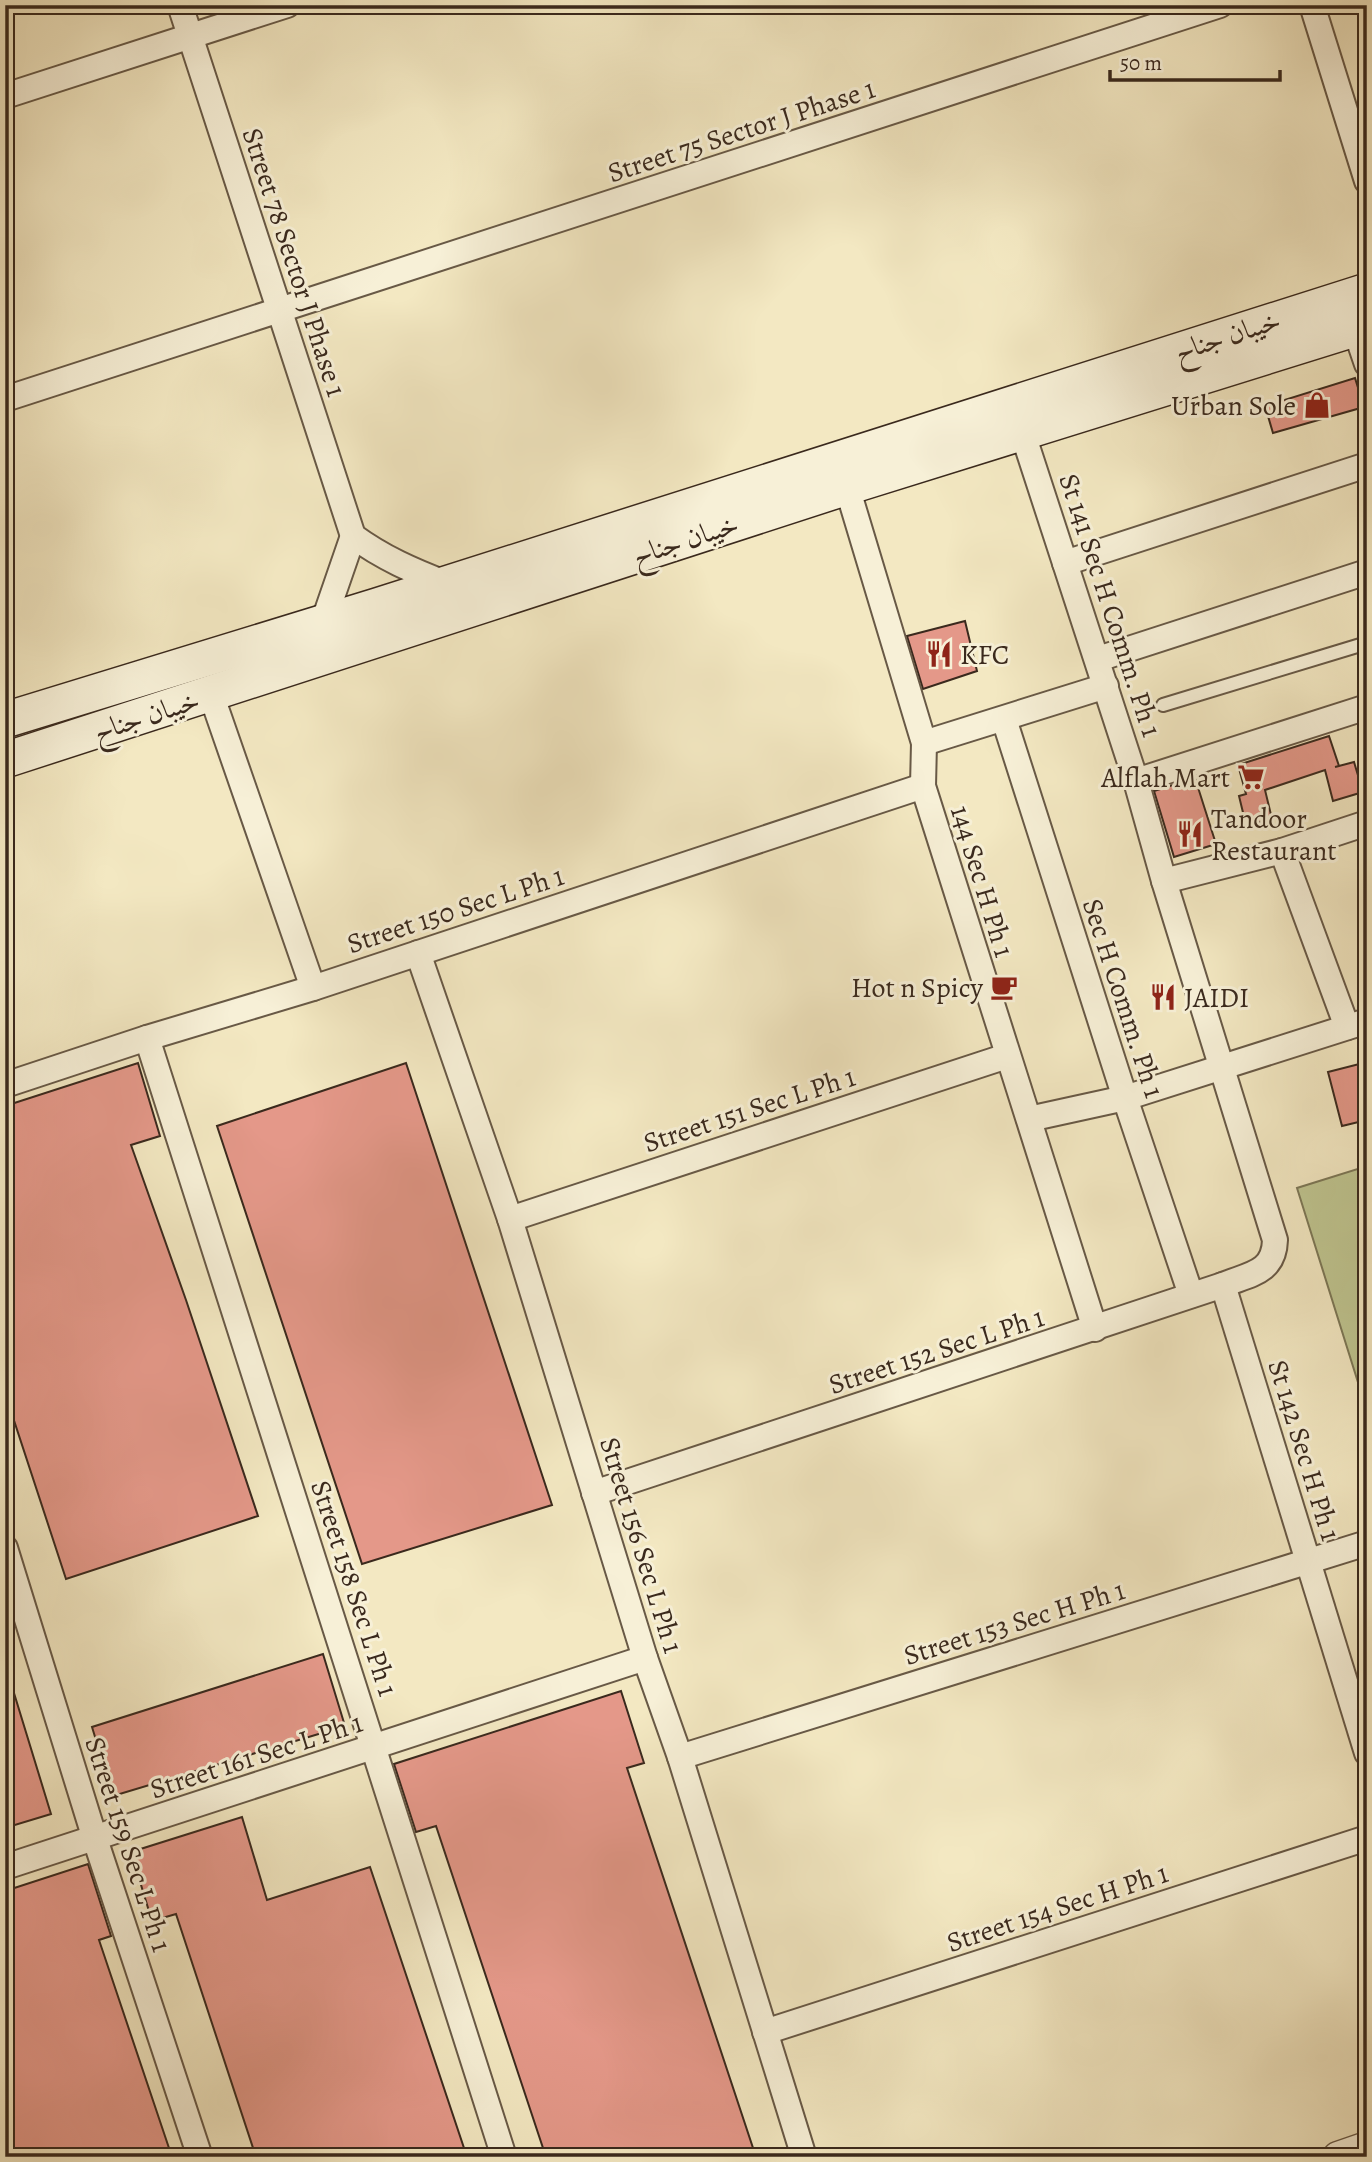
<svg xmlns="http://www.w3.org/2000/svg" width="1372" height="2162" font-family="Alegreya,Amiri,serif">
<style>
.park{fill:#bfc590;stroke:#7c7756;stroke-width:2}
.building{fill:#e49889;stroke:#3a291d;stroke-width:2}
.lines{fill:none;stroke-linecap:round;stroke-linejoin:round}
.service-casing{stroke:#685946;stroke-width:16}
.minor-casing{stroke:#685946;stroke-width:28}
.tertiary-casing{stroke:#685946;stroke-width:33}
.secondary-casing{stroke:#3a291d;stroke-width:38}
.service{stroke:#f7f0d7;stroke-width:12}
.minor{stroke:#f7f0d7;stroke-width:24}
.tertiary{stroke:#f7f0d7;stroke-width:30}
.secondary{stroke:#f7f0d7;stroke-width:35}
.labels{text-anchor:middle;stroke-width:6;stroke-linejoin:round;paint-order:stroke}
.street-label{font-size:28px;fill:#3a291d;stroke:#f7f0d7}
.poi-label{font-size:28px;fill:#3a291d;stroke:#f7f0d7;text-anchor:end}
</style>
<rect width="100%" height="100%" fill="#f3e8c2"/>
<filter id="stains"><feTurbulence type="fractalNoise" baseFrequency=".00286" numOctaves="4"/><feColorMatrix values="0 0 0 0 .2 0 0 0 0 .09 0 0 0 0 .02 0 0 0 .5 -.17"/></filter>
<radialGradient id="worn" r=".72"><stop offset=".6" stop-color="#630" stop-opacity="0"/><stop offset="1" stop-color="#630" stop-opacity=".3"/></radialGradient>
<!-- park -->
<path class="park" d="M1367,1166V1411L1297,1188Z"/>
<!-- building -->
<g class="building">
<path d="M1355,378L1364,407L1273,433L1265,406Z"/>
<path d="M965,621L977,671L923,689L907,636Z"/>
<path d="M1329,736L1339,766L1335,767L1354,762L1363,792L1333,801L1325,770L1265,790L1272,819L1246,825L1239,796L1246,794L1238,765Z"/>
<path d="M1195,778L1216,844L1174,857L1154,791Z"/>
<path d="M1367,1062V1120L1342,1126L1328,1072Z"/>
<path d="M138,1063L160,1136L131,1145L186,1300L258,1516L66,1579L5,1393V1106Z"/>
<path d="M406,1063L552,1505L362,1564L217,1126Z"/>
<path d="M323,1654L345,1726L113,1796L92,1727Z"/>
<path d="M10,1680L51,1814L5,1828V1681Z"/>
<path d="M621,1691L644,1763L627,1768L756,2157H546L436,1826L416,1832L394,1764Z"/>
<path d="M242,1817L267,1900L370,1867L467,2157H256L176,1914L152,1921L131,1852Z"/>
<path d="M88,1864L111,1936L99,1940L172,2157H5V1891Z"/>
</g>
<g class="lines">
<defs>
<path id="service" d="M1163,705L1367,643"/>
<g id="minor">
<path d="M180,5L353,536C383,558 413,571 447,584"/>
<path d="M1312,5L1367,181"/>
<path d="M5,96L287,5"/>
<path d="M1355,329L1367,364"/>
<path d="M5,399L1220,5"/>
<path d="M847,487L924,743L923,786L1095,1329"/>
<path d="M1065,563L1367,465"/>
<path d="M323,623L353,536"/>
<path d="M1098,659L1367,572"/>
<path d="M211,694L313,988"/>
<path d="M1004,719L1125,1098L1191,1295"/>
<path d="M924,743L1106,686"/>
<path d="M1136,781L1367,707"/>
<path d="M1282,851L1347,1027"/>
<path d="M1164,881L1282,851L1367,823"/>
<path d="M418,953L510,1219L645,1658L680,1757L804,2157"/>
<path d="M147,1038L504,2157"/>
<path d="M5,1085L147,1038L313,988L923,786"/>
<path d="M1029,1119L1125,1098L1367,1021"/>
<path d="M510,1219L1007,1056"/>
<path d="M1223,1285L1367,1753"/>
<path d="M594,1493L1223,1285C1250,1274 1274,1273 1275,1240L1164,881L1136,781L1022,431"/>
<path d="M5,1548L95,1839L200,2157"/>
<path d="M680,1757L1367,1543"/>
<path d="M5,1867L645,1658"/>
<path d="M765,2032L1367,1838"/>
</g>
<path id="tertiary" d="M1338,2157L1367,2147"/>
<g id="secondary">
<path d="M5,720L377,606L1367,291"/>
<path d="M5,760L847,487L1367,325"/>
</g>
</defs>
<!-- service casing -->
<use href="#service" class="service-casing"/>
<!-- minor casing -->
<use href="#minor" class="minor-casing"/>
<!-- tertiary casing -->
<use href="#tertiary" class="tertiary-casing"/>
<!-- secondary casing -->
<use href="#secondary" class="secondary-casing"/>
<!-- service -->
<use href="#service" class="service"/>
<!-- minor -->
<use href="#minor" class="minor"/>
<!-- tertiary -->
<use href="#tertiary" class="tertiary"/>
<!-- secondary -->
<use href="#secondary" class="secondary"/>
</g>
<!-- icons -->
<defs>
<symbol id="shop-bare" viewBox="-9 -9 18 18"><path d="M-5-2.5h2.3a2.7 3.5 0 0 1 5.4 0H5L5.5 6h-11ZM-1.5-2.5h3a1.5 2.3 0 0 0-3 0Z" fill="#8f2418" stroke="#f7f0d7" stroke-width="2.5" paint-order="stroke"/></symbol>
<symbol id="restaurant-bare" viewBox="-9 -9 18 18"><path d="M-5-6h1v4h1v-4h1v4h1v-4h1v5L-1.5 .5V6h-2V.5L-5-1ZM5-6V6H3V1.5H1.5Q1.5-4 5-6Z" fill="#8f2418" stroke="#f7f0d7" stroke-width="2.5" paint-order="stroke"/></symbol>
<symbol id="supermarket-bare" viewBox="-9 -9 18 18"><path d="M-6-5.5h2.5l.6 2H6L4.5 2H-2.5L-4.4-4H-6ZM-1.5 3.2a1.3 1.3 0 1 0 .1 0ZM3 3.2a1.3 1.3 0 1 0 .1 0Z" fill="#8f2418" stroke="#f7f0d7" stroke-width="2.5" paint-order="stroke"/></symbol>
<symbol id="cafe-bare" viewBox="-9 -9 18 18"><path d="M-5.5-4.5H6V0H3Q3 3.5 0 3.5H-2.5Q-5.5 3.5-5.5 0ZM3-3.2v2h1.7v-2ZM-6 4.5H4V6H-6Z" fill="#8f2418" stroke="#f7f0d7" stroke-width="2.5" paint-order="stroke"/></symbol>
</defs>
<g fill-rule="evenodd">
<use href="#shop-bare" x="1298" y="386" width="38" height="38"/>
<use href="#restaurant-bare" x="920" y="635" width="38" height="38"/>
<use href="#supermarket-bare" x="1232" y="758" width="38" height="38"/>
<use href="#restaurant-bare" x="1171" y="815" width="38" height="38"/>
<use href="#cafe-bare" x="985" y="968" width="38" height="38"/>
<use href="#restaurant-bare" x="1144" y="978" width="38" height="38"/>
</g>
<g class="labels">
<!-- street labels -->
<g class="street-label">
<text transform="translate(741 130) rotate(-18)" y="10">Street 75 Sector J Phase 1</text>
<text transform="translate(295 262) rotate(72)" y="10">Street 78 Sector J Phase 1</text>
<text transform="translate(1227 335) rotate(-18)" y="10">خیبان جناح</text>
<text transform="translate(685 539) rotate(-18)" y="10">خیبان جناح</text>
<text transform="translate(1111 605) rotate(72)" y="10">St 141 Sec H Comm. Ph 1</text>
<text transform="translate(146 715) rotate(-18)" y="10">خیبان جناح</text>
<text transform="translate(983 881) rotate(73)" y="10">144 Sec H Ph 1</text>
<text transform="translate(455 909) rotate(-18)" y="10">Street 150 Sec L Ph 1</text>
<text transform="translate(1124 998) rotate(72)" y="10">Sec H Comm. Ph 1</text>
<text transform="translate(749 1109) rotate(-18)" y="10">Street 151 Sec L Ph 1</text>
<text transform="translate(936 1350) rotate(-18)" y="10">Street 152 Sec L Ph 1</text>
<text transform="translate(1305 1450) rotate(73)" y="10">St 142 Sec H Ph 1</text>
<text transform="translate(642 1545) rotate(73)" y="10">Street 156 Sec L Ph 1</text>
<text transform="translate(355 1588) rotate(72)" y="10">Street 158 Sec L Ph 1</text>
<text transform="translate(1014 1622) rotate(-17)" y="10">Street 153 Sec H Ph 1</text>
<text transform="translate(256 1755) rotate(-18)" y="10">Street 161 Sec L Ph 1</text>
<text transform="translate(129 1844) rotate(72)" y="10">Street 159 Sec L Ph 1</text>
<text transform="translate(1057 1907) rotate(-18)" y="10">Street 154 Sec H Ph 1</text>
</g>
<!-- poi labels -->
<g class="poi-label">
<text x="1296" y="415">Urban Sole</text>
<text x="960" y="664" text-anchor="start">KFC</text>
<text x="1230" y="787">Alflah Mart</text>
<text x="1211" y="828" text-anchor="start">Tandoor<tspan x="1211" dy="32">Restaurant</tspan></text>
<text x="983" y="997">Hot n Spicy</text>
<text x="1184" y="1007" text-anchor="start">JAIDI</text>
</g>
</g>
<!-- margin -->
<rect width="1372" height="2162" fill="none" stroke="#f3e8c2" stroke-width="28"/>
<rect x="7" y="7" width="1358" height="2148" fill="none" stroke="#3a291d" stroke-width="3.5"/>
<rect x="14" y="14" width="1344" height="2134" fill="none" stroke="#3a291d" stroke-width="2"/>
<!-- scale -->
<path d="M1110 70v10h170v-10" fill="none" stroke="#3a291d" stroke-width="3.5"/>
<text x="1120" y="70" font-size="21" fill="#3a291d" stroke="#f7f0d7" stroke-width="5" paint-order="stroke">50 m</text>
<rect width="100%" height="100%" filter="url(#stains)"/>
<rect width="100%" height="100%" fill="url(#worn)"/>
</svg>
